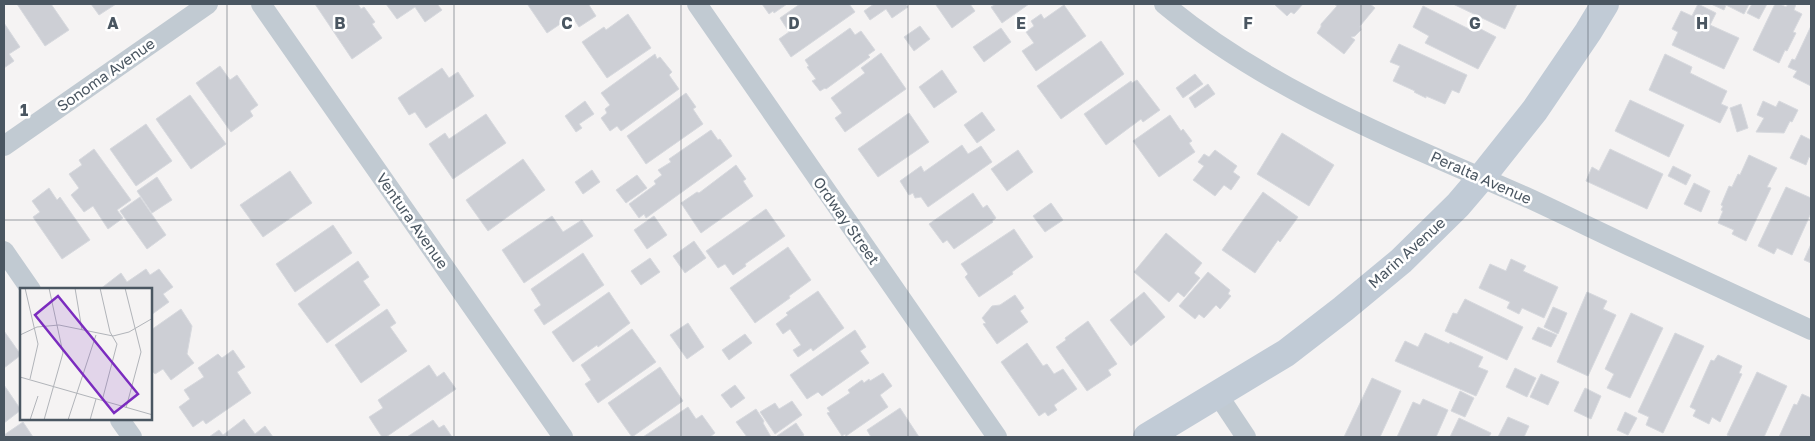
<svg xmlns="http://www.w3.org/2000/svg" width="1815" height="441" font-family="'Golos Text',sans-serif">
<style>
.building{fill:#cdcfd5;stroke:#d7d9de}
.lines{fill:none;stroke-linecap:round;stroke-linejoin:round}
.minor{stroke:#c1cad2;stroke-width:20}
.secondary{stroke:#c1cbd6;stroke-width:28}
.grid{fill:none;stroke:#4a5661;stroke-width:1;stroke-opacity:0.55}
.labels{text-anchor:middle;stroke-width:5;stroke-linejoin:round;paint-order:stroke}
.street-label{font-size:15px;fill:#4a5661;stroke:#fff}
.inset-road{fill:none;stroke:#b1b4b9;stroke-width:1}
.view{fill:#7b2cbf;fill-opacity:0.15;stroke:#7b2cbf;stroke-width:2.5}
.inset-edge{fill:none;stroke:#4a5661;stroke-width:2.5}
.grid-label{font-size:16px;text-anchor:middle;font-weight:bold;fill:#4a5661;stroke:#fff;stroke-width:5;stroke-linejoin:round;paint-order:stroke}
</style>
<rect width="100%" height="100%" fill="#f5f3f3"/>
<!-- building -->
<g class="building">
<path d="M17,4H51L69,30L45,46Z"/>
<path d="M91,4H116L99,15Z"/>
<path d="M315,4H358L361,9L364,7L375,22L372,24L382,38L352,59Z"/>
<path d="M386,4H437L442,10L425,22L415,7L397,19Z"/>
<path d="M529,4H590L589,5L596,16L579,27L572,16L547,33L528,5Z"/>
<path d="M762,4H787L774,13L773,11L769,14Z"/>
<path d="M800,4H849L855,12L791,57L779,39L789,32L780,18Z"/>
<path d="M874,4H905L908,7L892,18L886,9L870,20L864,11Z"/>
<path d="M938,4H970L975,11L952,28L936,5Z"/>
<path d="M996,4H1029L1002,23L991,7Z"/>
<path d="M1274,4H1303L1294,14L1291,12L1287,16Z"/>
<path d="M1334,4H1370L1375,8L1360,26L1361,30L1355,36L1351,37L1355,40L1344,54L1317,33L1321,27V24L1337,6Z"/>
<path d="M1453,4H1517L1505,29Z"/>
<path d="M1698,4L1716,13L1710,25L1739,38L1724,69L1672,45L1678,32L1672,29L1681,11L1692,16Z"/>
<path d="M1711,4H1749L1744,14L1726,5L1724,10Z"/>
<path d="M1752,4H1767L1759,19L1747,13Z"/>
<path d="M1775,4H1780L1786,7L1788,4H1796L1794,10L1802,14L1793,32L1796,33L1787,51L1785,50L1779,63L1753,50Z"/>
<path d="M1064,5L1086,36L1036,71L1022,51L1034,43L1026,32L1034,26L1031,21L1041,14L1044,19Z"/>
<path d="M1423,6L1473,31L1475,26L1496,37L1478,69L1425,43L1429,36L1413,27Z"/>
<path d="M628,14L651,48L607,78L582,42L604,27L606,30Z"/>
<path d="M4,23L20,47L9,54L14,61L4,68Z"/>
<path d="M920,26L930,39L914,51L904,37Z"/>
<path d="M1811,26V86L1793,77L1797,71L1788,67L1792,59L1795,60Z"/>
<path d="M850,28L855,35L861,31L875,50L868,55L870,57L826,89L825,88L820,91L812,81L816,79L807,67L809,66L805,60Z"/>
<path d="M1001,28L1011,42L984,62L973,47Z"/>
<path d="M1101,41L1124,74L1061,119L1037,86Z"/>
<path d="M1399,44L1467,75L1459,93L1452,90L1445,104L1426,96V98L1414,92L1415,91L1393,81L1400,66L1390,62Z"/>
<path d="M881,53L906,89L845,132L835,118L842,113L831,98L865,73L861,68Z"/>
<path d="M655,54L657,59L660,57L672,72L669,75L679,89L621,131L617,126L610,131L601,118L607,113L605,109L610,105L601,93Z"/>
<path d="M1665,54L1692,67L1690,73L1727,91L1721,104L1728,107L1720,123L1649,90Z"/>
<path d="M220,66L230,80L237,75L258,105L250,111L253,116L231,132L196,83Z"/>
<path d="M442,68L449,78L458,72L474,96L426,128L415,112L409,115L398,98Z"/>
<path d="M942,70L957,92L934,108L919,87Z"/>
<path d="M1195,74L1203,84L1183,98L1176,88Z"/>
<path d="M1137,80L1160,110L1143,122L1141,119L1106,145L1084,114L1131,81L1132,83Z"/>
<path d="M1208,84L1215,94L1195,108L1189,98Z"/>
<path d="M686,93L696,107L693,109L703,124L646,164L627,136Z"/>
<path d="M190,95L226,144L191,169L156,119Z"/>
<path d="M1630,100L1684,125L1669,157L1615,131Z"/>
<path d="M585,101L594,114L579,124L582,128L576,132L565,116Z"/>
<path d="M1763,101L1776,107L1779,101L1798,110L1792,122L1790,121L1784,133L1756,132L1764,118L1757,115Z"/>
<path d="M1741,104L1748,128L1737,132L1730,108Z"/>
<path d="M982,112L995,130L977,143L964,125Z"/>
<path d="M909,113L929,142L878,177L858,149Z"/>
<path d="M486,114L506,143L453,179L429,144L445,133L449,139Z"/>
<path d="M1170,115L1181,131L1183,129L1192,141L1189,143L1195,152L1159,177L1133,141Z"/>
<path d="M146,124L172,161L136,186L110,149Z"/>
<path d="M711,130L718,140L720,139L732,156L646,218L644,214L639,218L629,204L656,184L654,181L662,175L658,170L671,162L669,159Z"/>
<path d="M1282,133L1334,165L1309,206L1257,174Z"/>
<path d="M1801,135L1811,140V158L1809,157L1806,165L1790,158Z"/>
<path d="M962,145L968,154L981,146L992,162L928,207L921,197L915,198L913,193L909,195L900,181L921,166L924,172Z"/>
<path d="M94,149L131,200L117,210L123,218L108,229L93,206L84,212L71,195L79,188L69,174L82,165L79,160Z"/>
<path d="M1610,149L1663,174L1647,209L1586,181L1592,167L1599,171Z"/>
<path d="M1018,150L1033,172L1007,191L991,169Z"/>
<path d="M1215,150L1237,166L1233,172L1240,177L1231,190L1224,185L1215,196L1193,180L1204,166L1198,162L1204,154L1209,157Z"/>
<path d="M1749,155L1777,168L1767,187L1771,188L1746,241L1732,234L1734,230L1718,223L1723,211L1721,210L1723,206L1721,205L1729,186L1732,187L1738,174L1740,175Z"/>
<path d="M523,159L545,190L488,231L466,200Z"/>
<path d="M736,165L746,179L743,181L753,196L701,233L681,203L697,192L699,193Z"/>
<path d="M1673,166L1691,175L1686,185L1668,176Z"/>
<path d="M592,170L600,182L583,194L575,182Z"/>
<path d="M290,171L312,203L263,237L240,205Z"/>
<path d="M637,175L647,188L626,203L616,190Z"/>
<path d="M157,177L172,200L152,213L137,191Z"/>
<path d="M1694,183L1710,191L1701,212L1684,204Z"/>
<path d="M1786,187L1811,198V213L1792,255L1777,248L1774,254L1758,246Z"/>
<path d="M49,188L57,200L60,197L90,240L62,259L33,217L40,212L32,201Z"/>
<path d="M1263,192L1298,217L1280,242L1278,240L1255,273L1222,250Z"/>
<path d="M973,193L983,208L987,205L996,218L992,221L993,222L954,249L947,240L943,243L929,224Z"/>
<path d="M140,197L166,235L147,249L120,211Z"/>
<path d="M1051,203L1063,220L1045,232L1033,216Z"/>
<path d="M766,209L785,236L745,264L746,266L733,275L725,264L718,268L706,251Z"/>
<path d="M552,216L563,232L582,220L593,236L524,283L502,250Z"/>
<path d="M654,216L667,235L647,249L634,230Z"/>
<path d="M333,225L352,253L295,292L276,264Z"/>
<path d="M1014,229L1033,257L1012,272L1013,274L979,297L965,277L968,274L961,264Z"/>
<path d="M1166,233L1202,263L1194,273L1200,278L1184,297L1178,292L1169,302L1134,272Z"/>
<path d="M694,241L706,258L685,273L673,256Z"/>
<path d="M1811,244V263L1804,260Z"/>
<path d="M788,247L811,280L789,296L790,298L755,323L730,288Z"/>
<path d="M583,253L604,285L544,325L534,310L541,305L531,289Z"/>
<path d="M650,258L660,272L641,285L631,271Z"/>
<path d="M1511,259L1526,266L1523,271L1558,287L1544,318L1522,308L1519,314L1507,308L1510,302L1479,288L1490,264L1506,271Z"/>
<path d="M358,261L369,277L363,281L380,305L327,343L298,304Z"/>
<path d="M146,269L150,275L159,269L173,287L163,294L169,302L151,315V290H99L121,273L127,282Z"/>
<path d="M1208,272L1230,290L1228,294L1231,296L1220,309L1216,305L1204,318L1199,314L1195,319L1179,306Z"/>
<path d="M818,291L844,328L813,351L811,348L798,357L793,350L801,345L790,329L783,334L776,324L788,315L786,313Z"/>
<path d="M609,292L630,323L598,347L597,345L573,362L552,332Z"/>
<path d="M1144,292L1165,317L1131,346L1110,320Z"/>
<path d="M1587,292L1607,301L1603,309L1616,315L1588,376L1557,362Z"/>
<path d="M1015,295L1024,308L1020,311L1028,322L997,344L983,324L986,323L982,318L992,306L1000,305Z"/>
<path d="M1465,299L1523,327L1507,360L1445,331L1453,313L1457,314Z"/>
<path d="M1553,307L1567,313L1558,334L1544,327Z"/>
<path d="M181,309L192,326L187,354L194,363L171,380L163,369L155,374L151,370V330Z"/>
<path d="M387,309L396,323L390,327L407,351L361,383L335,345Z"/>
<path d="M1631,313L1663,328L1630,398L1607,388L1614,374L1605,369Z"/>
<path d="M1088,321L1117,364L1108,370L1111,375L1087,391L1056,347L1066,340L1065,338Z"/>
<path d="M688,323L704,347L687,359L670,335Z"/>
<path d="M1538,327L1557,335L1551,347L1532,339Z"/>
<path d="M632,329L656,362L598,403L585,384L591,380L581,365Z"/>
<path d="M855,330L866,347L860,351L869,363L822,396L818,392L807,399L790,375Z"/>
<path d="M4,331L21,355L4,368Z"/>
<path d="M1425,333L1449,344L1450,342L1483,357L1478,367L1488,371L1476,396L1395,361L1405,341L1418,347Z"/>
<path d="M1675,333L1704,346L1663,433L1646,425L1649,417L1638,412Z"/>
<path d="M745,334L752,343L729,360L722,350Z"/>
<path d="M1027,343L1043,366L1047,364L1054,374L1063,369L1077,389L1054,405L1057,410L1048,416L1045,412L1039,416L1001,362Z"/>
<path d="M233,350L245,367L237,372L251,393L206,424L203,420L193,427L179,407L190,399L184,390L204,377L198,368L218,354L222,358Z"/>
<path d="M1718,355L1742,366L1739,373L1742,374L1720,422L1712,417L1709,424L1693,416L1696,410L1690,407L1711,360L1714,361Z"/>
<path d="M429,365L437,377L444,372L456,389L386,437H382L369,417L383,408L378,400Z"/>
<path d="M660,367L683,401L632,437L608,403Z"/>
<path d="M1515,368L1536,378L1527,397L1506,387Z"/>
<path d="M1757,372L1787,386L1764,437H1731L1727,435Z"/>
<path d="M883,373L892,386L880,395L888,407L846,436L845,434L842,436L827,413L830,412L827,408L850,393L848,390L862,380L864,383L869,379L870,381Z"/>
<path d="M1541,374L1559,382L1548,405L1530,397Z"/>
<path d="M1372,378L1401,391L1380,437H1344Z"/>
<path d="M4,385L21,410L4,423Z"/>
<path d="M735,385L745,398L731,408L721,395Z"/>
<path d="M1585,388L1601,396L1591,419L1574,411Z"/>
<path d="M1460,391L1474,398L1465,417L1451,411Z"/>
<path d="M1802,394L1811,398V437H1779L1794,404L1797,405Z"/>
<path d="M1423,399L1448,410L1436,437H1397L1413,402L1420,405Z"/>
<path d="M792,401L802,415L775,434L760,412L775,403L779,409Z"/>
<path d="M688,407L696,419L702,415L715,433L710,437H643Z"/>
<path d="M900,408L919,437H871L867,430Z"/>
<path d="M756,409L764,421L763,423L771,437H747L736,422Z"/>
<path d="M1625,412L1637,418L1628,435L1617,430Z"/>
<path d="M1508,417L1529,426L1524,437H1498Z"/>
<path d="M1459,418L1491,433L1489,437H1450Z"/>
<path d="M244,419L255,434L265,426L273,437H209L219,430L223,435Z"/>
<path d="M433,420L439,428L444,425L452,437H407Z"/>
<path d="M23,422L33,437H4V435Z"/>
<path d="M796,423L804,435L801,437H778L777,436Z"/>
</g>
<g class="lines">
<!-- minor -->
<g class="minor">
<path d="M261,4L563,437"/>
<path d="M697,4L997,437"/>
<path d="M1164,4C1270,92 1401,142 1526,197C1563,214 1599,232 1636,249C1694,276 1753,303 1811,330"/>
<path d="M4,146L208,4"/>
<path d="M4,251L31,290"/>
<path d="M1218,395L1246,437"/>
<path d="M120,420L132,437"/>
</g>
<!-- secondary -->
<path class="secondary" d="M1147,437L1286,353L1343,309L1401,261L1458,205L1481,178L1535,110L1588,32L1605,4"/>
</g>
<!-- grid -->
<path class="grid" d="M227,4V437M454,4V437M681,4V437M908,4V437M1134,4V437M1361,4V437M1588,4V437M4,220H1811"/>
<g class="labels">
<!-- street labels -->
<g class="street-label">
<text transform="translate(106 75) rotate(-35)" y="5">Sonoma Avenue</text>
<text transform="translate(1481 178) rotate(24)" y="5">Peralta Avenue</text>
<text transform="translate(412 221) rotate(55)" y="5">Ventura Avenue</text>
<text transform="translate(846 221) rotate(55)" y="5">Ordway Street</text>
<text transform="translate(1407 253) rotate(-42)" y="5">Marin Avenue</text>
</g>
</g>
<!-- overview -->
<g transform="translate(20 288)">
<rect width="132" height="132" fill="#f5f3f3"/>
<path class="inset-road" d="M5,0L18,56L10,91M55,0L62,42M80,0L90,44L97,56L82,113M105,0L121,64L106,120M0,47L17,39L39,37L93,48L109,44L133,30M0,89L133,127M10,132L18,108M24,132L43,65L29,0M48,132L76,47M70,132L76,111"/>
<path class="view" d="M38,8L118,106L94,125L15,27Z"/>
<rect width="132" height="132" class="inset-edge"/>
</g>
<g class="grid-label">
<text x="113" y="29">A</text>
<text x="340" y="29">B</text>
<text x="567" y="29">C</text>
<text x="794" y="29">D</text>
<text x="1021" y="29">E</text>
<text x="1248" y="29">F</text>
<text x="1475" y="29">G</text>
<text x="1702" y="29">H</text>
<text x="24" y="116">1</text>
</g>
<!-- border -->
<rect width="1815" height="441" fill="none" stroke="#4a5661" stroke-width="10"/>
</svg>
